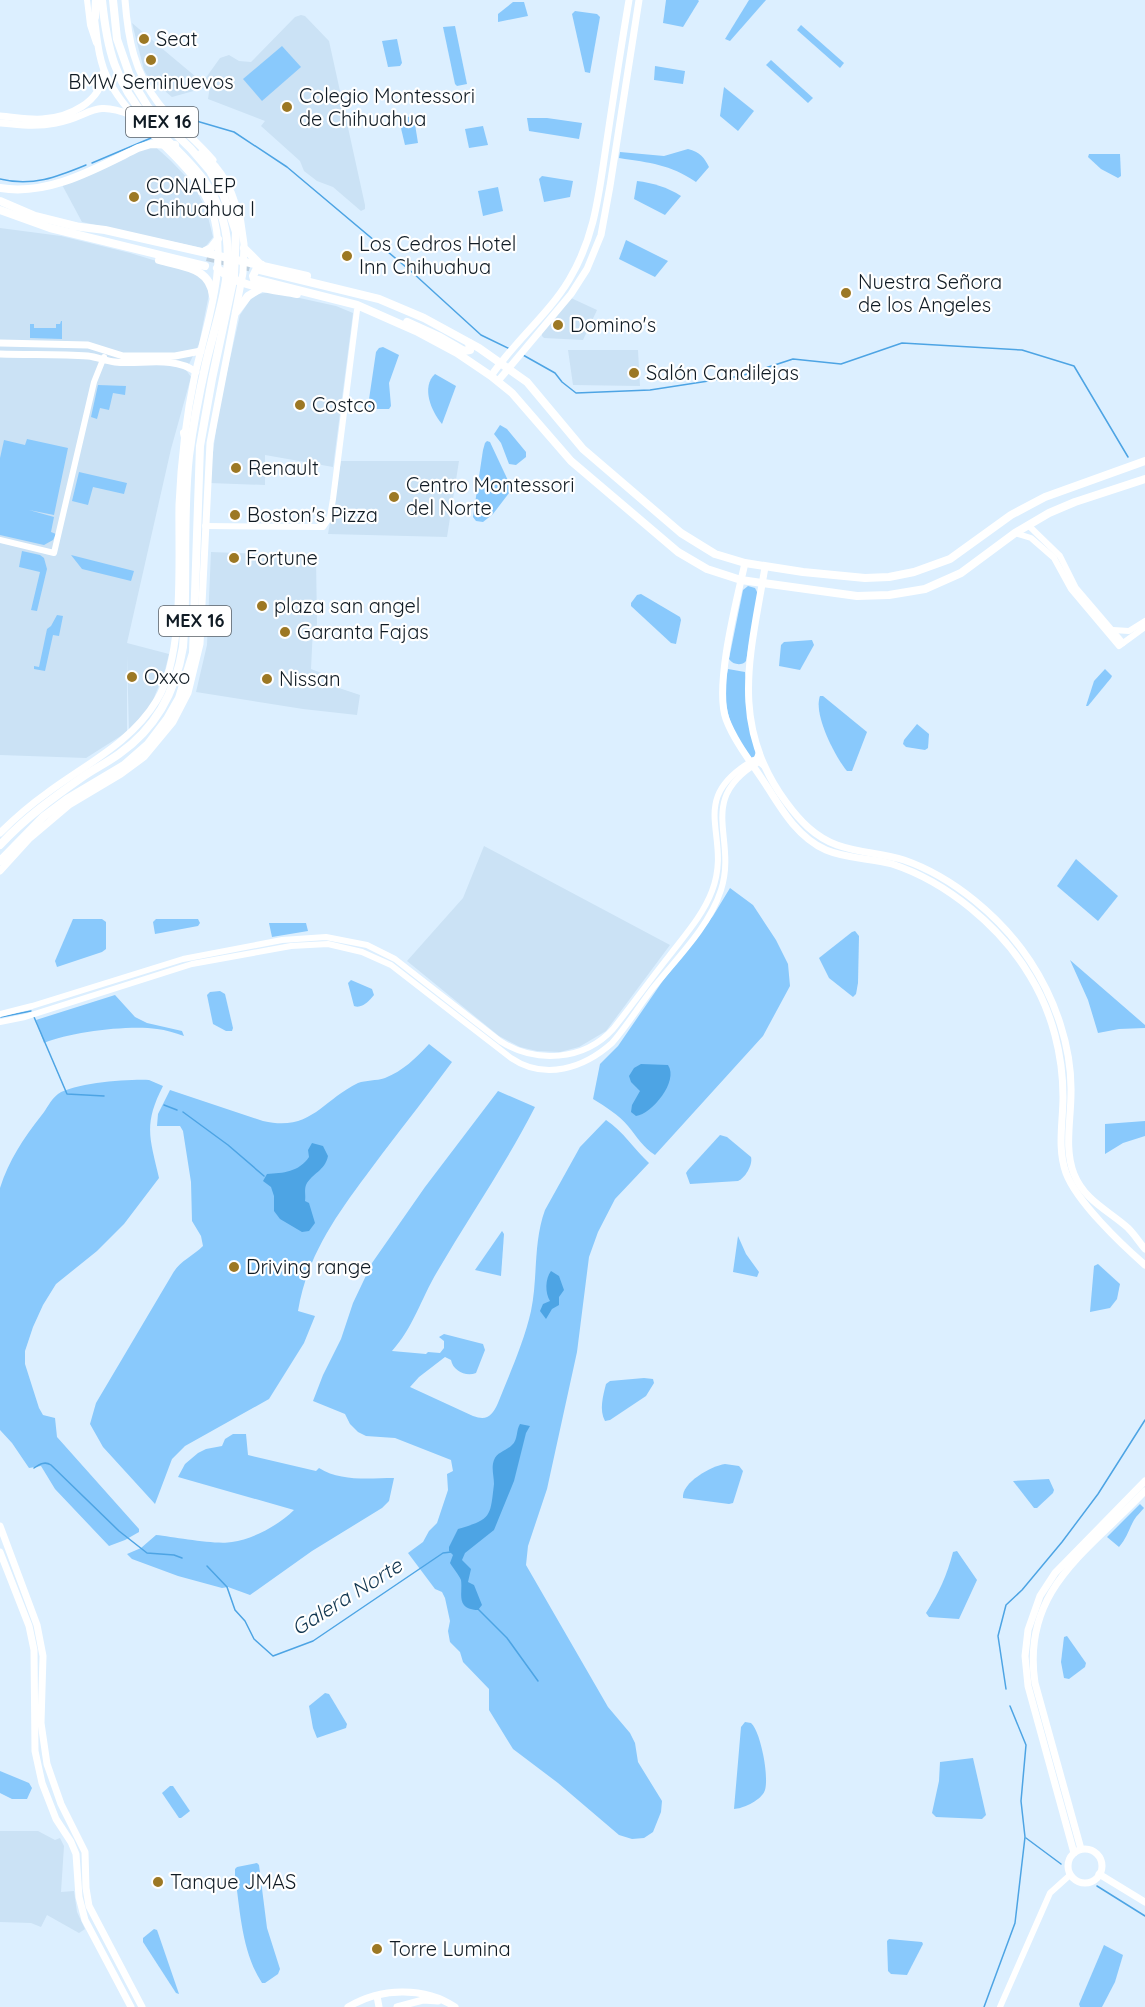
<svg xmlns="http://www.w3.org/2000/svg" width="1145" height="2007" font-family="Quicksand,sans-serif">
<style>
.built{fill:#cbe2f5}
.green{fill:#89c9fc}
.water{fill:#4da4e4}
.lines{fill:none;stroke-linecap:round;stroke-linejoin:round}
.stream{stroke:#4da4e4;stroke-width:1.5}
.primary-tunnel{stroke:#bdcfde;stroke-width:8;stroke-dasharray:8 4;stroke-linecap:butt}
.tertiary{stroke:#fff;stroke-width:6}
.secondary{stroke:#fff;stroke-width:7}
.primary{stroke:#fff;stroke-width:8}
.trunk{stroke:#fff;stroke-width:8}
.poi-dot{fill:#9c7824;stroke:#fff;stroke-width:2}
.labels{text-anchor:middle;stroke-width:4.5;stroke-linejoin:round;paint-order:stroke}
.shield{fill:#fff;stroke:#585f66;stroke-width:1.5}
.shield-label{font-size:18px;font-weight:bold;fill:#101b24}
.poi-label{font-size:20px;fill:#101b24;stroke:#fff;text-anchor:start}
.water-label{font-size:21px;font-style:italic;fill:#10354f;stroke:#fff}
</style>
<rect width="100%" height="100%" fill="#dcefff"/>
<!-- built -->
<g class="built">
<path d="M301,15L305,16L329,41L365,205V209L361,211L333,187L317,181L304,171L300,161L261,126L265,121L208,99L210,86L202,81L205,79L220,58L229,55L239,61L251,62L295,17Z"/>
<path d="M132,23L165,51L208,87L172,97L148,77L144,70Z"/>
<path d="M150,142L171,161L193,184L206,209L213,237L206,246L202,248L82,222L60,181Z"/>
<path d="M0,228L61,236L130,253L196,273L205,280L209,294L199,344L186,370L191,377L171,449L127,643L169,654L165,670L151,705L129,731L127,656V732L86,758L0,755Z"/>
<path d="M272,292L336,306L353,313L333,467L265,455V485L209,483L219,407L240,315L250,300L258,294Z"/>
<path d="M571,298L597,310L583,340L544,338L542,336V332Z"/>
<path d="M568,350H638L640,386L573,385Z"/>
<path d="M341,461H459L447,537L328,534Z"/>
<path d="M211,552L316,556L317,627L313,628L311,669L324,674V683L360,695L357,715L303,709L196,692L207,645Z"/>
<path d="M484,846L670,945L606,1031L579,1047L560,1052L537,1051L520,1047L499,1036L407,961L463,898Z"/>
<path d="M0,1831H38L55,1840L60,1838L64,1846L61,1892L74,1891L77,1912L85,1929L79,1933L47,1915L41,1927L31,1923L0,1922Z"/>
</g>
<!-- green -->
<g class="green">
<path d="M666,0H698L699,1L683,27L663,23Z"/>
<path d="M749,0H766L730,41L725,39Z"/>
<path d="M513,2H524L528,16L498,22V14Z"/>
<path d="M575,11L597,14L600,17L590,73L585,72L572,14Z"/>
<path d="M801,25L844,63L840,68L797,30Z"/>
<path d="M455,26L467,84L457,86L455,84L443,27Z"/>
<path d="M397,39L402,63L400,66L388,67L382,41Z"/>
<path d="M282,46L301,67L262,101L243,79Z"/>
<path d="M771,60L813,98L808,103L766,65Z"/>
<path d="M655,66L685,71L683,84L654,80Z"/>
<path d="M724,87L754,111L738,131L720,116Z"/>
<path d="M411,116L414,118L418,143L405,145L399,120Z"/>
<path d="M527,118H547L582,123L579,139L529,131Z"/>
<path d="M483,126L488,145L469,148L465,129Z"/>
<path d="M688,149C700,152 704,157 709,167L696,182C669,164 651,163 619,158L620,152L664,156Z"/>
<path d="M1089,154H1120L1121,176L1118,178L1101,169L1088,157Z"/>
<path d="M542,176L573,181L570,197L544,202L539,179Z"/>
<path d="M637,181C653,183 667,187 681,196L665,215L634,199Z"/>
<path d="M498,187L503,211L483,216L478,191Z"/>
<path d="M626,240L668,261L655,277L619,259Z"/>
<path d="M61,321H62V339L30,338V324H34V328H56V324H60Z"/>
<path d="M383,347L399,355L389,383L391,406L389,409H372L368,406L376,352L379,348Z"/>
<path d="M435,374L456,386L442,424C431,411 421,387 435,374Z"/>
<path d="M98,385L126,386L125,395L113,393L109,410L100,408L97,419L91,417Z"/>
<path d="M500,425L507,429L526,452V457L516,465L509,464L501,443L494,434Z"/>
<path d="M27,439L68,448L54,515L29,510L54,517L51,532L56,534L53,540L44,545L0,535V458L4,440L25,445Z"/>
<path d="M487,441L490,442L512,489L493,514L483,522L476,521L473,517L483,450L485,443Z"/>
<path d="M79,472L127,483L124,494L93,487L88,505L72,501Z"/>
<path d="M22,551L40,555L44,558L47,569L37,611L31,610L40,572L19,567Z"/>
<path d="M71,555L134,571L131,581L82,569Z"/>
<path d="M748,586L755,588L758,594L746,661C742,666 733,665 729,659L743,590Z"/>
<path d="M641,594L680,617L681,620L676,644L671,643L631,606V603L637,595Z"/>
<path d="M57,615L63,616L59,636L53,635L45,671L34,669V666L39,667L47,629L51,626Z"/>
<path d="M812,640L814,645L800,670L779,666L781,645L784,642Z"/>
<path d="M728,669L745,672L756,755L752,758C730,733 720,701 728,669Z"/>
<path d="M1105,669L1112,676L1111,678L1088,706H1086L1094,681Z"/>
<path d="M820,696H823L867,732L852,771H847C835,757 813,714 820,696Z"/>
<path d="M917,724L929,734L928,748L925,750L906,747L903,744L904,740Z"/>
<path d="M1076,859L1118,896L1098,921L1057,886Z"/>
<path d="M730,888L753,905L776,940L788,964L790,986L763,1036L655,1155C643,1147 637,1137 628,1126C619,1115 606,1107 593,1099L600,1064L618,1046L662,982L713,916Z"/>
<path d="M73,919H102L106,922V949L102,952L57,967L55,961Z"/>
<path d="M156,919H198L200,923L198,926L155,934L153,922Z"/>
<path d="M269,923H306L308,931L272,937Z"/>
<path d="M855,931L859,936L858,983L856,994L853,997L829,978L819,958L852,932Z"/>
<path d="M1070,960L1145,1025V1028L1119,1029L1098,1033L1088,1000Z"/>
<path d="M351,980L372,989L374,995C369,1001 362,1009 354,1006L348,983Z"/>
<path d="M220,991L225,994L233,1028L232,1031H226L213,1024L207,995L210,992Z"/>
<path d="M115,995L135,1017L147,1023L182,1031L184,1036C175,1033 166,1030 157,1029C128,1025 71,1032 44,1043L36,1020Z"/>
<path d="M429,1044L452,1062C429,1093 405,1124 382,1154C345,1204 308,1249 298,1311L315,1316L304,1343L269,1399L185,1446L172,1459L155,1504L103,1447L90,1424L96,1403L173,1273C180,1261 193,1256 203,1246L201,1236L192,1221L191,1182L183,1131L180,1126H157L158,1114L170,1090L263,1121C311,1132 321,1101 358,1083C366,1080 376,1081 385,1078C403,1071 416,1058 429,1044Z"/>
<path d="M149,1080L163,1086C143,1125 150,1138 159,1178L124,1224L97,1251L56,1284L43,1305L33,1327L25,1351V1364L39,1408L43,1415L55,1418L57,1437L139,1529V1532L125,1540L109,1546L55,1489L41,1466L29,1468L12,1443L0,1430V1188C9,1160 23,1139 41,1116C47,1109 50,1100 58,1094C75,1083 128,1079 149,1080Z"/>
<path d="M498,1091L535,1107C506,1164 469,1217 437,1272C421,1299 413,1328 392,1351L426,1354L428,1352L440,1353L444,1348V1341L439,1337L444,1334L483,1344L485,1350L476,1373C466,1377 453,1371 451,1360L445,1357L419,1377L410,1387L473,1416C487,1421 492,1416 498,1403C510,1373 524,1342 531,1311C538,1278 533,1243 545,1210L580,1147L606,1120C623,1131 634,1149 649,1163L615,1199L598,1232L589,1257L577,1352L547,1489L528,1546L526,1565L608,1707L630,1733L635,1743L638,1762L662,1801L661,1812L653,1832L644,1838L632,1839L619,1835L558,1783L513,1749L489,1710V1689L463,1662L460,1652L450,1642L448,1631L450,1621L445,1598L442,1592L435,1589L408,1553L423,1542L429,1531L437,1523L448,1490L447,1474L453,1471L451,1460L395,1438L366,1436L358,1432L350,1424L345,1414L313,1401L323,1375L341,1339L353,1303L372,1263L425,1187Z"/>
<path d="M1145,1121V1136L1123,1143L1105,1154V1124Z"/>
<path d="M720,1135L727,1137L751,1157C753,1165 745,1178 738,1181L690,1184L686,1173L688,1170Z"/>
<path d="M502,1231L504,1234L501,1276L475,1270Z"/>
<path d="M738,1236L746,1254L759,1272L757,1277L733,1272Z"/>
<path d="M1098,1264L1120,1284L1117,1299L1110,1308L1090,1312L1094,1266Z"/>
<path d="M644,1378L653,1379L654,1383L646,1396L610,1420L605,1421C599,1410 603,1396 606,1384L610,1381Z"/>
<path d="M233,1434H246L248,1455L316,1471L319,1468C341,1482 370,1478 394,1478L389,1501L382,1508L312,1551L250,1595L228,1587L222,1588L178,1576L132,1559L127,1554L141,1548L156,1535C175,1537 215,1545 232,1542C253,1539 279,1525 294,1510L178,1477L185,1464L198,1453L206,1449L222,1446L225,1439Z"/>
<path d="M725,1464L739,1466L743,1471L733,1503L729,1504L683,1498C681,1483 711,1466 725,1464Z"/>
<path d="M1049,1479L1054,1490L1053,1493L1037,1508H1034L1013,1481Z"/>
<path d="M1140,1504L1144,1508C1141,1512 1137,1515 1134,1520C1129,1529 1127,1538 1119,1547L1107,1537Z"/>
<path d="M957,1551L977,1580L959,1619L929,1617L926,1613C939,1593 947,1575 953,1552Z"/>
<path d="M1067,1636L1086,1663L1085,1667L1069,1679L1064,1678L1061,1662L1064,1637Z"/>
<path d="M325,1693L329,1694L347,1724L346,1728L317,1738L313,1728L309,1706Z"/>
<path d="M745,1722L751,1723C761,1732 769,1777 765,1790C762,1800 743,1809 734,1809L741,1727Z"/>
<path d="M973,1758L986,1815L982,1819L936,1817L932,1813L939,1781L940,1762Z"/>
<path d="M0,1771L29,1783L32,1788L27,1799H12L0,1793Z"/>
<path d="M170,1786H173L190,1811L181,1818H179L162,1793Z"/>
<path d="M257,1863L259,1865L267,1928L280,1969L278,1974L265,1983H262C242,1953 240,1910 235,1875V1869L237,1867Z"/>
<path d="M154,1929L157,1930L179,1994L176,1993L143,1942V1938Z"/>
<path d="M889,1939L922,1942L923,1944L907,1975L891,1974L888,1971L887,1941Z"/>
<path d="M1104,1945L1123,1955L1115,1982L1102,2007H1080L1079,2004Z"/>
</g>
<!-- water -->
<g class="water">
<path d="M641,1064L668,1065C679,1081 652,1114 636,1116L631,1112L632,1105L640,1091L631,1082L629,1076L634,1068Z"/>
<path d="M312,1143L323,1146L328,1156C325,1171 312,1173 306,1185C304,1190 306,1196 305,1201L309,1203L315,1223L309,1231L302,1232L280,1219L274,1211V1196L271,1187L263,1181L267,1174C283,1173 299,1172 309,1157L308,1150Z"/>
<path d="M551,1271L559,1276L564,1290L559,1297V1305L552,1309L546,1319L540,1311L543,1304L550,1301C545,1293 545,1279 551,1271Z"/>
<path d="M520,1424L530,1426L526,1433L514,1481L494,1530L465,1553L462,1560L471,1569L468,1582L474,1585L482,1605L478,1610C455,1609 463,1593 461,1580C459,1575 453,1568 450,1563L453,1555L449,1551V1547L458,1529C492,1519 490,1517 494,1484C494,1476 491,1468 494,1460C497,1452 506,1451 512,1445C518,1440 516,1430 520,1424Z"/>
</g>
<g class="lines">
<!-- stream -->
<g class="stream">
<path d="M191,121L193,120L234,132L287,167L413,273L481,335L510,349"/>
<path d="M184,124L186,123"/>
<path d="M92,163L151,138"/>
<path d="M0,179C32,187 57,177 86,165"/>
<path d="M523,355L555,373L562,382L576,393L650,390L741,376L793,359L841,364L902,343L1022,350L1074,366L1128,457"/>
<path d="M1,1017L31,1011"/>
<path d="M34,1017L67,1094L104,1096"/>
<path d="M164,1105L177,1110"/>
<path d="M183,1112L228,1145L264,1176"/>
<path d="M34,1468C40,1464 45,1461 51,1465L119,1531L147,1553L174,1555L182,1558"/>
<path d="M207,1566L227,1587L235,1610L245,1621L254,1639L273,1656L313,1641L443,1553L451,1552"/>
<path d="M478,1609L507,1638L538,1681"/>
<path d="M1006,1689L998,1636L1006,1605L1022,1590L1062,1542L1098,1494L1145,1420"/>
<path d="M1026,1838L1061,1864"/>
<path d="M1097,1886L1145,1916"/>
<path d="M984,2007L1015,1923L1025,1837L1021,1801L1026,1745L1010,1706"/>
</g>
<!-- primary-tunnel -->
<path class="primary-tunnel" d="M207,257L260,270"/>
<!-- tertiary -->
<g class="tertiary">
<path d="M87,0L90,25L96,43"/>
<path d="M1028,525L1060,556L1076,588L1123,643"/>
<path d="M205,526L323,527L330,517L333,499L357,310"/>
<path d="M1015,533L1031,538L1054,558L1071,589L1119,646L1145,627"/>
<path d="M0,540L54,553L94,382L104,357"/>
<path d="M1113,630L1129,631L1145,621"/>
<path d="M0,1014L32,1006L183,959L282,940L326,937L367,945L395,959L500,1041C535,1064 584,1061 613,1029C632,1005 650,980 669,956C685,935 703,915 712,891C734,834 682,800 757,758L759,752"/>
<path d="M0,1022L25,1017L192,964L291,946L328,944L362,952L391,965L511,1058C545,1081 584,1068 612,1043C627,1026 639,1006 653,988C677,958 709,927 721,890C738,837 695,800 759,762L765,767"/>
<path d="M1000,2007L1050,1893L1070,1875"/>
</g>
<!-- secondary -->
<g class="secondary">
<path d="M125,0C128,39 134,72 159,104C175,124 196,140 213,160"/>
<path d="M0,116C14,117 28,120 42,119C68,118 102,102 103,73"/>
<path d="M0,123C19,125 37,127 56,123C91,117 91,99 131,115"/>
<path d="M0,343L88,345L123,356H175L201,351"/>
<path d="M0,354C29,355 59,354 88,356C97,357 106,361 115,362C141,365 173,355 196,372"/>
<path d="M491,376C514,342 548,315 569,280C596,235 599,191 607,140C614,93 621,47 629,0"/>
<path d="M498,381L571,294L587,269L601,235L610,186L639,0"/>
<path d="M745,563C737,599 714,686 726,719C735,743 754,766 768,788C783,812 799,838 826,850C847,859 871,858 892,864C947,882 1001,927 1030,976C1052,1012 1063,1055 1063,1097C1063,1122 1057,1148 1066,1173C1077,1202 1121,1244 1145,1265"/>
<path d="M765,567C751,653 728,724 786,802C800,821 815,837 837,845C859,853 882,853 904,860C953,877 1001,917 1030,961C1055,999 1072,1047 1071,1093C1071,1120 1064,1149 1074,1174C1085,1201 1108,1210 1128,1228C1135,1235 1139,1242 1145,1249"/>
<path d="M0,833C15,818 30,805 47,793C86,764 131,743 157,700C185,654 178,559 179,505C181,460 186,417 195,374C207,323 229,263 212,211C193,157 133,130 108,79C98,60 97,36 94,15"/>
<path d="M0,871L30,838L69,805L121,774L144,757L173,722L188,693L200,644L210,443L243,273L244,244L240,216"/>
<path d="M0,1526L37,1625L43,1656L41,1723L47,1764L61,1804L85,1852L86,1888L89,1906L142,2007"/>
<path d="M0,1552L29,1626L34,1650L35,1751L42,1783L56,1819L71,1842L76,1854L79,1897L85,1920L131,2007"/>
<path d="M1081,1849L1035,1683C1021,1589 1089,1551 1145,1491"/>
<circle cx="1085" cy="1866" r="17"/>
<path d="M1074,1853L1028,1686L1025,1656L1028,1630L1040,1596L1055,1573L1145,1481"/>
<path d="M1099,1874L1145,1902"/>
<path d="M377,1996L379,2007"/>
<path d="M348,2007C380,1988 424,1986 455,2007"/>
<path d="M397,2007L423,2000L438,2001"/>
</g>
<!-- primary -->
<g class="primary">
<path d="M0,201L35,216L75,226"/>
<path d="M0,210L50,228L205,266"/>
<path d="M73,226L105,230L307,276"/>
<path d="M244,248L259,263"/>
<path d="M205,251L211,248L218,239"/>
<path d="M159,260C183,267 210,267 213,296"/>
<path d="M217,268C237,287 270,289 297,294"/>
<path d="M260,270L379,299L424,318L479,348L527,382L583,449L681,533L715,554L745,563L803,572L865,578L889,577L914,572L950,559L1011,515L1045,497L1145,461"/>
<path d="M258,280L357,305L416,331L457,353L491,376L512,393L571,461L678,552L707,569L741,580L857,596L889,595L925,589L961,573L1015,533L1049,513L1075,502L1145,479"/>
<path d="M258,286L255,283L253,276L257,268L262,265"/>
<path d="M236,312L248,296L263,287"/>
<path d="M407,322L440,337L464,351L470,350L469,343"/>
</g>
<!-- trunk -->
<g class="trunk">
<path d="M95,17L96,0"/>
<path d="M201,154C222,168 236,197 238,222"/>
<path d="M0,188C49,196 95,169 138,148L151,144L175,145"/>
<path d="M184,433L188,450"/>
<path d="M0,845C25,818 54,797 84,776C96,768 108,762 119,754C156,728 176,690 183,647C188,583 182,520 189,456C193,425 199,394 206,363C217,316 237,269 223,220C210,174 178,154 148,120C115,82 107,49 102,0"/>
<path d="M0,861L43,817L67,799L124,765L148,744L167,719L179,698L193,653L200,446L212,379L234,276L236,232L223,194L210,171L191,149L148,107L131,79L117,39L113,0"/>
</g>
</g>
<!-- markers -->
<g class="poi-dot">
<circle cx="144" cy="39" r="6"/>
<circle cx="151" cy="60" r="6"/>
<circle cx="287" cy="107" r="6"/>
<circle cx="134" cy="197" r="6"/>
<circle cx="347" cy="256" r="6"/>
<circle cx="846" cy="293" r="6"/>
<circle cx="558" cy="325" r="6"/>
<circle cx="634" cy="373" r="6"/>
<circle cx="300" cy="405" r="6"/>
<circle cx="236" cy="468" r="6"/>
<circle cx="394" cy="497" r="6"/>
<circle cx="235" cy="515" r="6"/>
<circle cx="234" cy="558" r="6"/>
<circle cx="262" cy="606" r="6"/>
<circle cx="285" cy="632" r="6"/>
<circle cx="132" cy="677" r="6"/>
<circle cx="267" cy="679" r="6"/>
<circle cx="234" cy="1267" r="6"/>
<circle cx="158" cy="1882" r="6"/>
<circle cx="377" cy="1949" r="6"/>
</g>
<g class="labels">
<!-- shield labels -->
<g class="shield">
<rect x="126" y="107" width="72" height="30" rx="4.5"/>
<rect x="159" y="606" width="72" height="30" rx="4.5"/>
</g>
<g class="shield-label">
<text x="162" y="128">MEX 16</text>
<text x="195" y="627">MEX 16</text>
</g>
<!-- poi labels -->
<g class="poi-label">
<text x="156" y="46">Seat</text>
<text x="151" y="89" text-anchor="middle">BMW Seminuevos</text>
<text x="299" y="103">Colegio Montessori<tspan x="299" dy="23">de Chihuahua</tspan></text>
<text x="146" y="193">CONALEP<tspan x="146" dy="23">Chihuahua I</tspan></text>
<text x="359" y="251">Los Cedros Hotel<tspan x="359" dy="23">Inn Chihuahua</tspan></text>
<text x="858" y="289">Nuestra Señora<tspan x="858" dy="23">de los Angeles</tspan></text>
<text x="570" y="332">Domino's</text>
<text x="646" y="380">Salón Candilejas</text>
<text x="312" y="412">Costco</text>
<text x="248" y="475">Renault</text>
<text x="406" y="492">Centro Montessori<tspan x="406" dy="23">del Norte</tspan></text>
<text x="247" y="522">Boston's Pizza</text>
<text x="246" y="565">Fortune</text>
<text x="274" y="613">plaza san angel</text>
<text x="297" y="639">Garanta Fajas</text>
<text x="144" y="684">Oxxo</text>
<text x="279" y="686">Nissan</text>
<text x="246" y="1274">Driving range</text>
<text x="170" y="1889">Tanque JMAS</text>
<text x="389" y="1956">Torre Lumina</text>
</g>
<!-- water labels -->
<g class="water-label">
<text transform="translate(347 1597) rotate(-32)" y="7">Galera Norte</text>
</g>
</g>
</svg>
